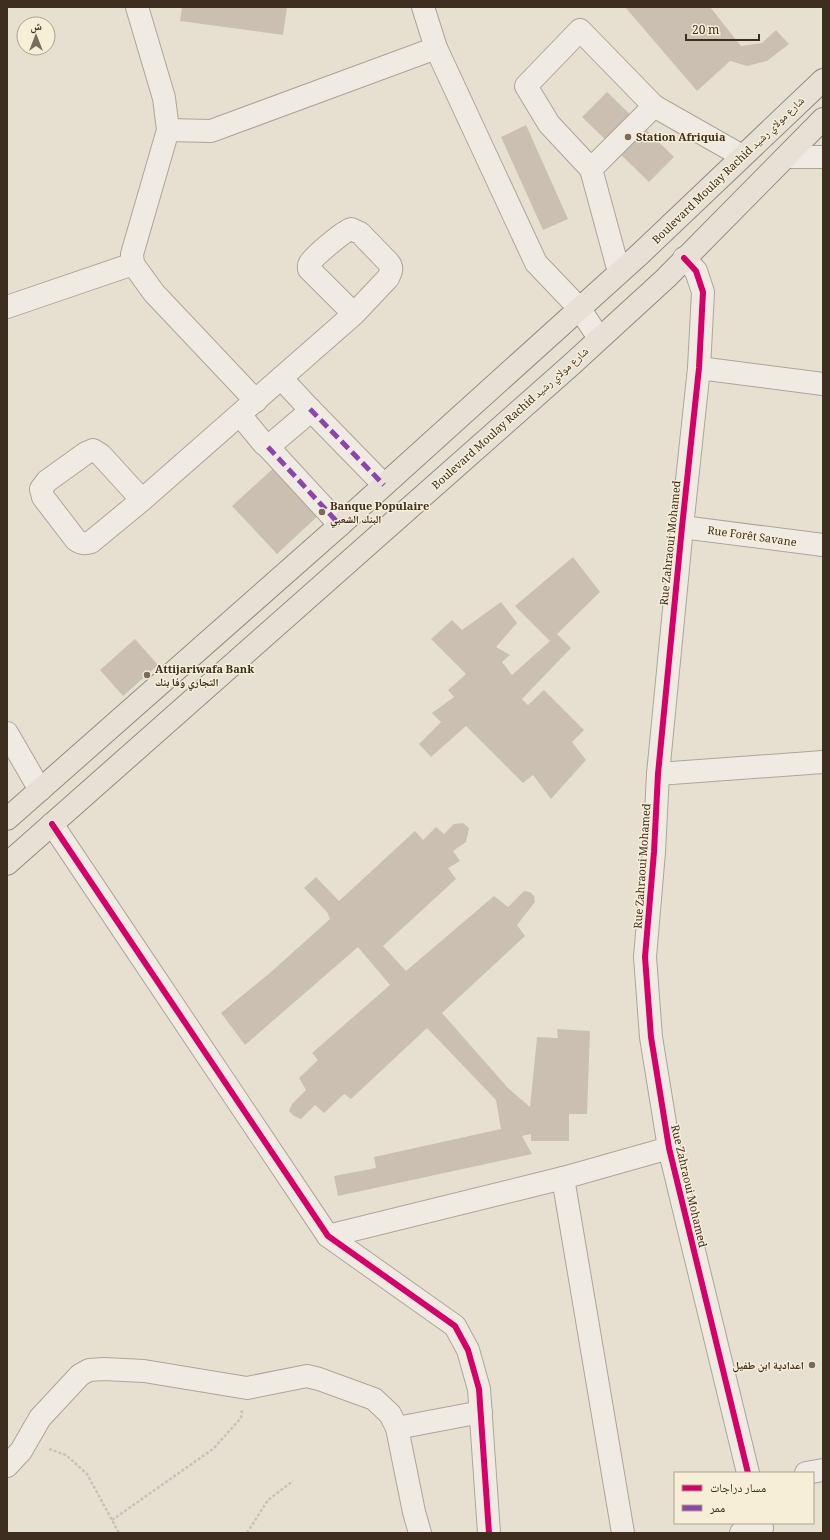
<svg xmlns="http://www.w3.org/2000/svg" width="830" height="1540" font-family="Georgia,'Noto Naskh Arabic',serif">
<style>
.building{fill:#cbbfb2}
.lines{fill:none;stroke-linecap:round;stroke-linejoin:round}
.minor-casing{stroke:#ada599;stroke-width:24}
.major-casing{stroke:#928b80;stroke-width:24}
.path{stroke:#c8c2b9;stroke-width:2.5;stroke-dasharray:3 2;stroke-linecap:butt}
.minor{stroke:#efebe3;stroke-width:22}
.major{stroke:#e6e1d4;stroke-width:22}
.quiet{stroke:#8e44ad;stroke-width:5;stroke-dasharray:10 5;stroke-linecap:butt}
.cycleway-casing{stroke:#f7eed8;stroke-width:8}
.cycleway{stroke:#d6006c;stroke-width:6}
.poi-dot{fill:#786c5e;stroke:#f7eed8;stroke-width:1.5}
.labels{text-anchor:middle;stroke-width:3;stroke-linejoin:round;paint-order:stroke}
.poi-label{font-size:11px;font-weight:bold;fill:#3d2e20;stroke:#f7eed8;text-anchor:start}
.street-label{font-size:11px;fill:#3d2e20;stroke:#f7eed8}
</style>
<rect width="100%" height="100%" fill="#e7e0d1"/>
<!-- building -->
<g class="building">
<path d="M182,7H287L283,35L180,21Z"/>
<path d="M625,7H710L741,46L762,43L776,30L789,44L767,61L747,66L730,61L697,91Z"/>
<path d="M607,92L674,157L649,182L582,117Z"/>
<path d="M526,125L568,219L543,230L501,137Z"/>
<path d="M278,464L322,512L277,554L232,506Z"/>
<path d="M573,557L600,592L557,634L571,648L522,699L528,705L544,690L584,730L572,742L586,760L551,799L533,775L523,783L466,726L431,757L419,744L441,722L432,713L454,697L448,690L466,674L431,639L452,620L462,630L501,602L517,623L496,647L510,655L502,662L512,675L550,641L515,606Z"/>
<path d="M135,639L158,665L123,696L100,670Z"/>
<path d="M463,823L469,828L466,842L453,851L460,861L448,868L456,879L383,946L406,971L494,896L508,907L524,891L530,892L534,896L535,902L517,925L525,936L442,1013L508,1088L530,1107L537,1037L558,1038L557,1029L590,1031L587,1114H569V1141H531V1134L522,1136L532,1154L338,1196L334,1176L376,1168L374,1157L501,1129L496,1100L427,1028L351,1099L344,1094L324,1113L315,1105L301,1119L294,1116L289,1111L292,1104L306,1090L299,1078L318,1060L312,1053L390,985L358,947L245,1045L221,1013L271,972L330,919L327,912L304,888L316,877L339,901L415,831L423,840L436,827L444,834L454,824Z"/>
</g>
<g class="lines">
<defs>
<g id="minor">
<path d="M137,7L164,98L168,130L132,254L133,264L154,293L256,401"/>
<path d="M423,7L436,48L536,263L579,308L599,338"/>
<path d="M168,130L211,131L436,48"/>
<path d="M786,157H823"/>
<path d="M591,169L549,124L526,86L580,30L654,106"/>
<path d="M684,258L696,271L703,292L699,368L682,527L658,774L654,852L645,957L651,1037L669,1148L748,1473"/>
<path d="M619,272L591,169L654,106L742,156"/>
<path d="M7,307L133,264"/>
<path d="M699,368L823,384"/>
<path d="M281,378L307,406L384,485"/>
<path d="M240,415L264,444L268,447L340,525"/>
<path d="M268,447L308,413L310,409"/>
<path d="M142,500L101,455L93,450L86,453L47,481L41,489L43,497L76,540C81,544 85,544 91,542L142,500L281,378L354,314L388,278C391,272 393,268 389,263L360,233L351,229C344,231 314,256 310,263C308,266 309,266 309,269L354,314"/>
<path d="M682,527L823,545"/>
<path d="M7,733L40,790"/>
<path d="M658,774L823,762"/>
<path d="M52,824L328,1236L455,1326L468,1350L479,1389L489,1533"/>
<path d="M563,1178L623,1533"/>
<path d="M328,1236L563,1178L669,1148"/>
<path d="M397,1428L481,1412"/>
<path d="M7,1466L21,1451L40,1418L80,1375L89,1370L104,1369L144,1371L247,1388L307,1376L319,1379L374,1399L390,1414L397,1428L414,1512L420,1533"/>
<path d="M806,1473L823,1470"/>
<path d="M741,1533L762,1528"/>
</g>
<g id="major">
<path d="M7,819L340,525L640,254L823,80"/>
<path d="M7,864L571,365L666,278L823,119"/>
</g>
</defs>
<!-- minor casing -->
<use href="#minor" class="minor-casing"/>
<!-- major casing -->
<use href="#major" class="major-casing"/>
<!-- path -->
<g class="path">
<path d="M49,1449L66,1455L87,1474L119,1533"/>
<path d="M112,1520L213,1449L241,1418L242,1410"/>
<path d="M247,1533L268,1500L293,1481"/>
</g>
<!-- minor -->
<use href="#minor" class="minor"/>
<!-- major -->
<use href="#major" class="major"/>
<!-- quiet -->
<g class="quiet">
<path d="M310,409L384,485"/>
<path d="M268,447L340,525"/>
</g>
<defs>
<g id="cycleway">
<path d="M684,258L696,271L703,292L699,368L682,527L658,774L654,852L645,957L651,1037L669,1148L748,1473"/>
<path d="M52,824L328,1236L455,1326L468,1350L479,1389L489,1533"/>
</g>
</defs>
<!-- cycleway casing -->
<use href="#cycleway" class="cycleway-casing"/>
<!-- cycleway -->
<use href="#cycleway" class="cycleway"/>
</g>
<!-- markers -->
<g class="poi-dot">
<circle cx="628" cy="137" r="4"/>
<circle cx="322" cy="512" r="4"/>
<circle cx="147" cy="675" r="4"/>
<circle cx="812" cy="1365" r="4"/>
</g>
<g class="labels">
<!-- poi labels -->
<g class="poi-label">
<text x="636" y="141">Station Afriquia</text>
<text x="330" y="510">Banque Populaire<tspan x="330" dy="13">البنك الشعبي</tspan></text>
<text x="155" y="673">Attijariwafa Bank<tspan x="155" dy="13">التجاري وفا بنك</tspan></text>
<text x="804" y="1369" text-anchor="end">اعدادية ابن طفيل</text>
</g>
<!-- street labels -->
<g class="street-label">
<text transform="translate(728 170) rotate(-44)" y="4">Boulevard Moulay Rachid شارع مولاي رشيد</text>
<text transform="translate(510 418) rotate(-42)" y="4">Boulevard Moulay Rachid شارع مولاي رشيد</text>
<text transform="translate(752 536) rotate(8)" y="4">Rue Forêt Savane</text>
<text transform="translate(670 543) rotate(-84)" y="4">Rue Zahraoui Mohamed</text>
<text transform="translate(642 866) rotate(-86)" y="4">Rue Zahraoui Mohamed</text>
<text transform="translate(689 1186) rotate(77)" y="4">Rue Zahraoui Mohamed</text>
</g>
</g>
<!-- border -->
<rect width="830" height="1540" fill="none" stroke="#3d2e20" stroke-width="16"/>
<!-- legend -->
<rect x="674" y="1472" width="140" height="52" fill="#f7eed8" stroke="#ada18e"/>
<rect x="682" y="1485" width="20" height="6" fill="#d6006c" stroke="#ada18e"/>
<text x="710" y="1492" font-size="12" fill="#3d2e20">مسار دراجات</text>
<rect x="682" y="1505" width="20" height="6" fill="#8e44ad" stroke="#ada18e"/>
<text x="710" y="1512" font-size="12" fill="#3d2e20">ممر</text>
<!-- north arrow -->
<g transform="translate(36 36)"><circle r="19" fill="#f7eed8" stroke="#ada18e"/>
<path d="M0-3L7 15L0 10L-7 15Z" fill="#786c5e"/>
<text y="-6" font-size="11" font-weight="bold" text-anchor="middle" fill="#3d2e20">ش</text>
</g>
<!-- scale -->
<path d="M686 34v6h73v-6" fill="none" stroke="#3d2e20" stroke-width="2"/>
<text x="692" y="34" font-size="12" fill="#3d2e20" stroke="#f7eed8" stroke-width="3" paint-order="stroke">20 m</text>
</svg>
